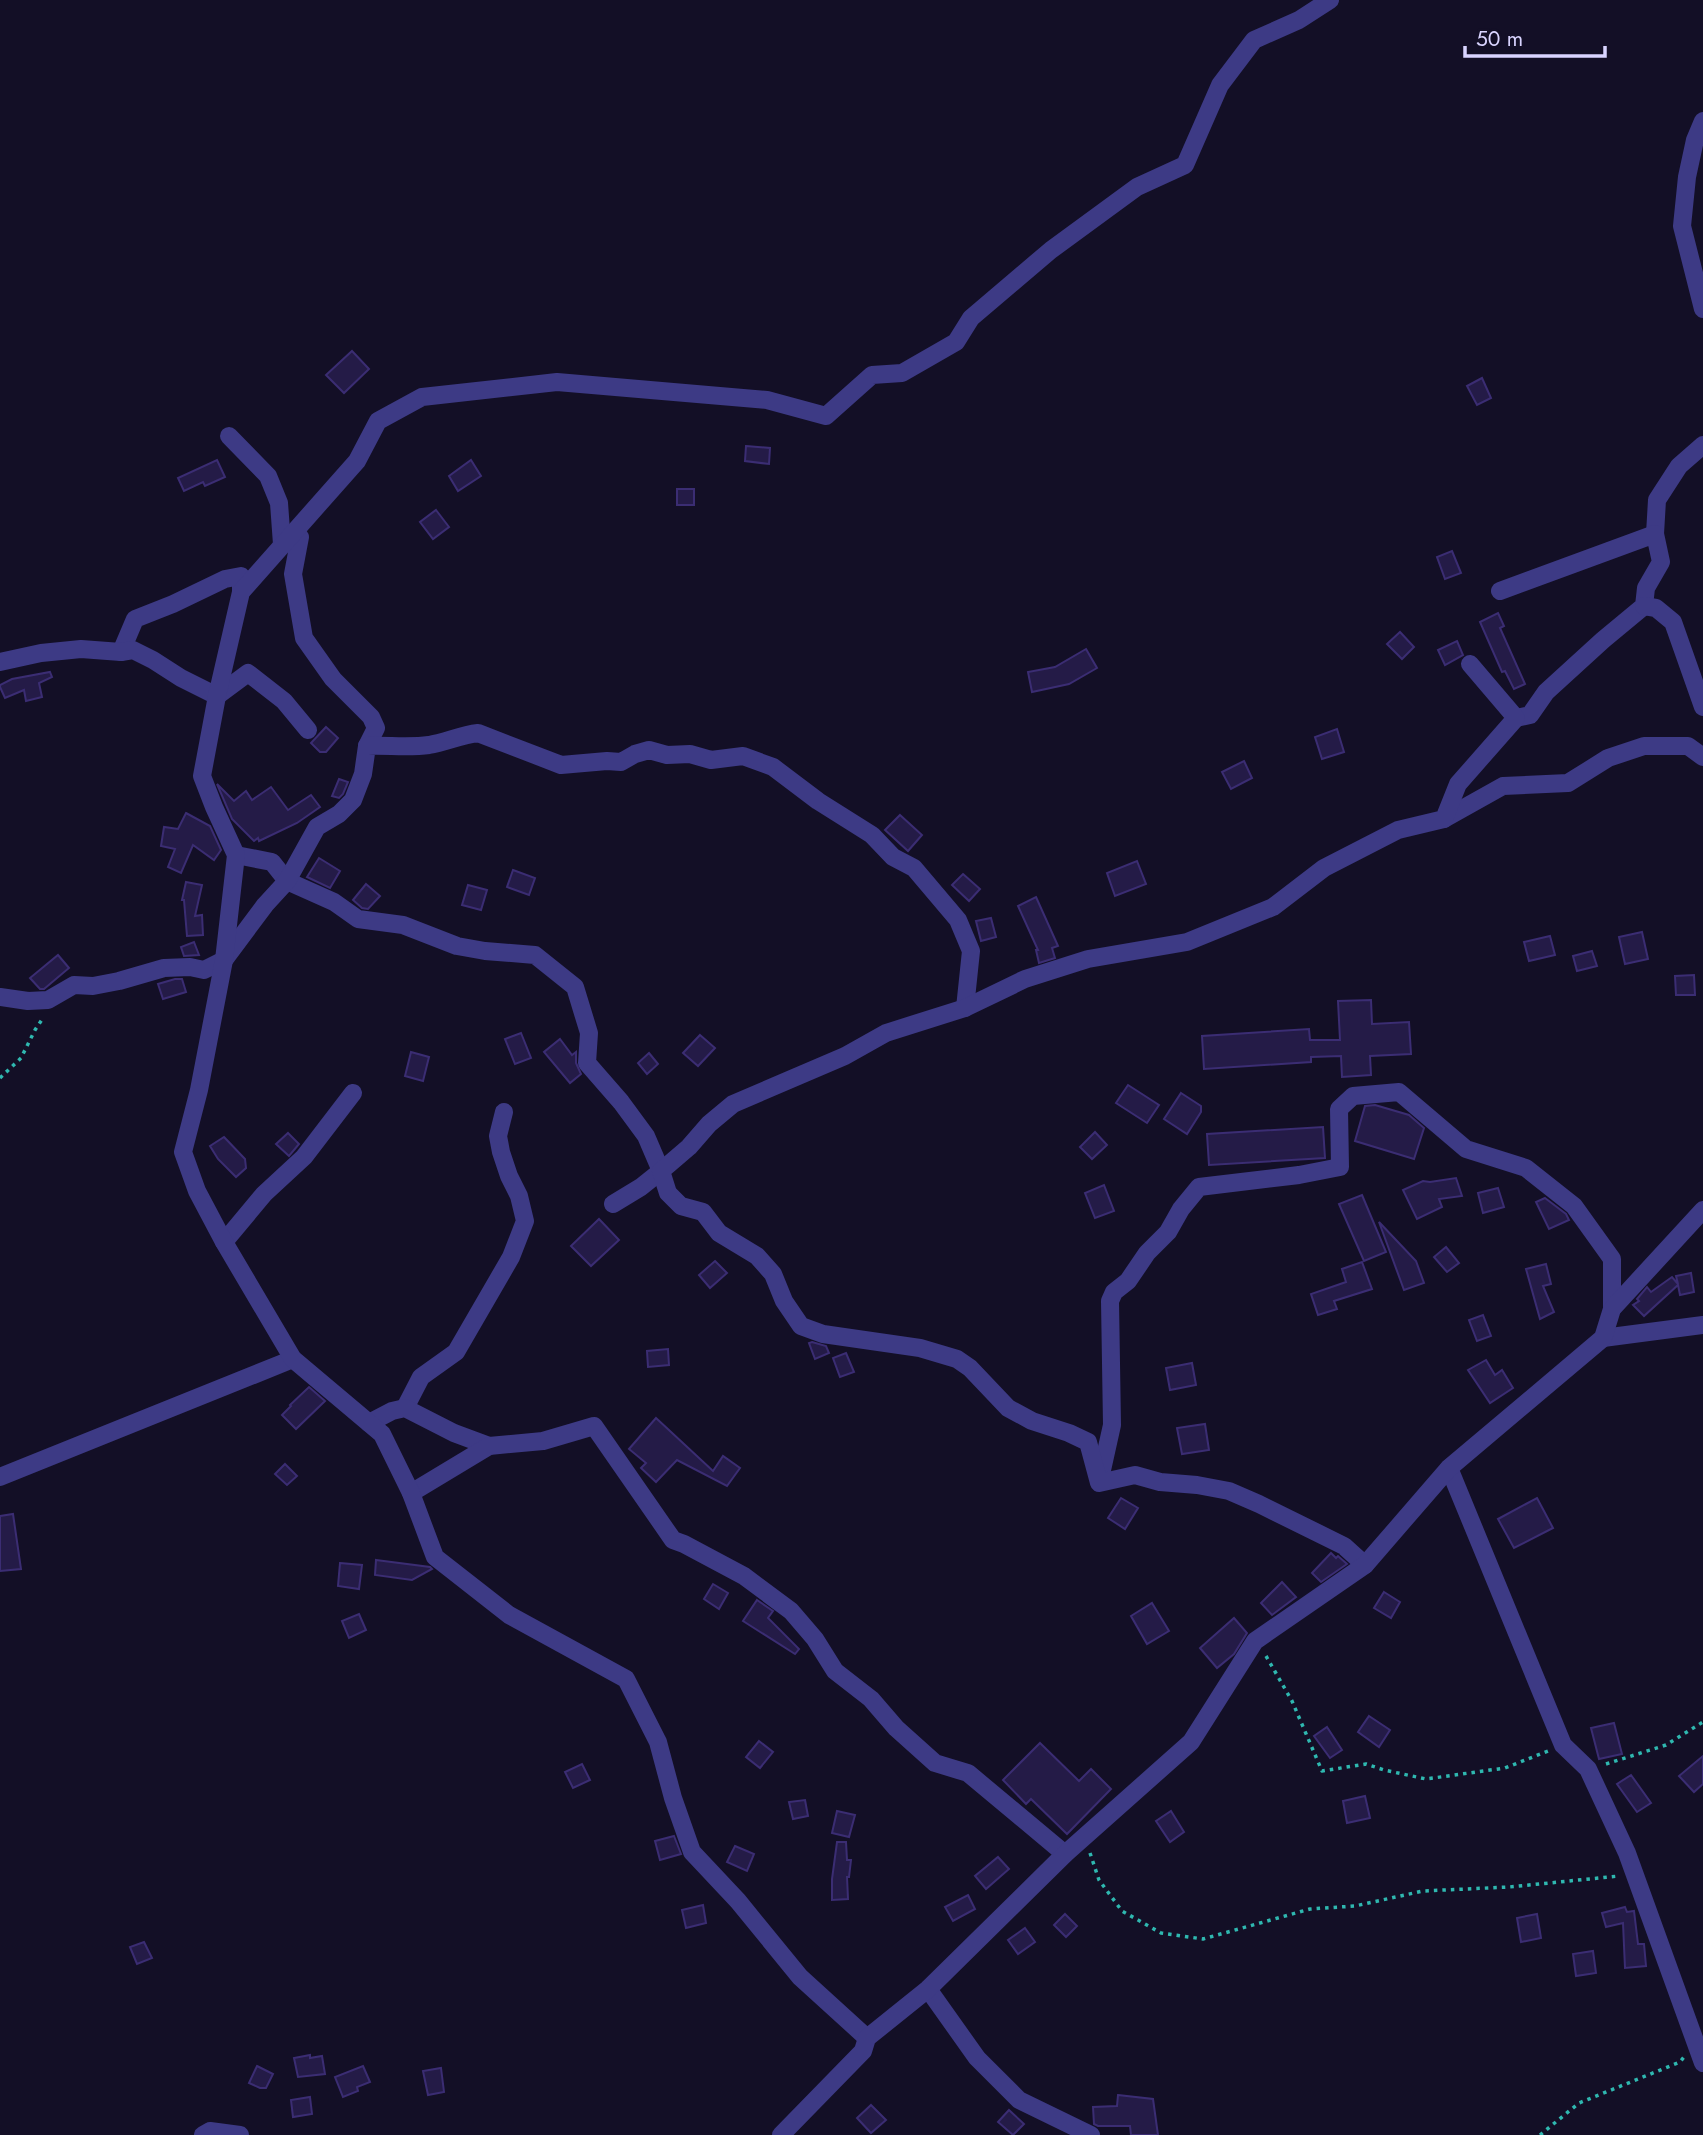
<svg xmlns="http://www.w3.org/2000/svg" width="1703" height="2135" font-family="Jost,sans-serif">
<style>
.building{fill:#241b47;stroke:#3b2d73;stroke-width:2}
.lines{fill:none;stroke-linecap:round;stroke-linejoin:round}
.path{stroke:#2fb8b0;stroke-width:3.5;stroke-dasharray:3.5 5;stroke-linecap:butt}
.minor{stroke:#3d3a85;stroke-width:18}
</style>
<rect width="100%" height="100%" fill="#130f26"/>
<!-- building -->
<g class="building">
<path d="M352,351L369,369L344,393L326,375Z"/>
<path d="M1482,378L1491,398L1477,405L1467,386Z"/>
<path d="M746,446L770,448L769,464L745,461Z"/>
<path d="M217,460L225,477L205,486L203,482L184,491L178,478Z"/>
<path d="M471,460L481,476L458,491L449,476Z"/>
<rect x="677" y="489" width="17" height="16"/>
<path d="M436,510L449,527L433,539L420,522Z"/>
<path d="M1452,551L1461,573L1445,579L1437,557Z"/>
<path d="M1498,613L1504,626L1500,628L1525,684L1514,689L1505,671L1502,672L1480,622Z"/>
<path d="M1400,632L1414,647L1402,659L1387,644Z"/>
<path d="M1457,641L1463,655L1445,665L1438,650Z"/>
<path d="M1086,649L1097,668L1069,684L1032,692L1028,672L1055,667Z"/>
<path d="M50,672L52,677L39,683L42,697L26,701L24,690L5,698L0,687V685L12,679Z"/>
<path d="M326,727L338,738L326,752H320L311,743Z"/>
<path d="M1337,729L1344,752L1322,759L1315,737Z"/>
<path d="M1244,761L1252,778L1231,789L1222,772Z"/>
<path d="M339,779L348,782L343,794L339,798L332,796Z"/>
<path d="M217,784L234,801L246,791L252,800L271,787L288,810L311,795L320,807L297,823L259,841L258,838L254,841L232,819Z"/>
<path d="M186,813L210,826L221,850L214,860L193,845L181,873L168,867L175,849L161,846L164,827L178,829Z"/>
<path d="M900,815L922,835L908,851L885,830Z"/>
<path d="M319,858L340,871L330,888L307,877Z"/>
<path d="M1137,861L1146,884L1115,896L1107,873Z"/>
<path d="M513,870L535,878L529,895L507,887Z"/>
<path d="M963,874L980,889L969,901L952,885Z"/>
<path d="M186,882L202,885L195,916L202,915L203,935L187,936L184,900H182Z"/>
<path d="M366,884L380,896L368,909L362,908L353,900Z"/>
<path d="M468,885L487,890L481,910L462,905Z"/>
<path d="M1036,897L1058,946L1052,948L1055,958L1039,963L1036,950H1038L1018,906Z"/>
<path d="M991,918L996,937L981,941L976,921Z"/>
<path d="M1642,932L1648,959L1625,964L1619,937Z"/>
<path d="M1550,936L1555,955L1529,961L1524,942Z"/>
<path d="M194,942L199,955L184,956L181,947Z"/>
<path d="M1592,951L1597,966L1577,971L1573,956Z"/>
<path d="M58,955L69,968L44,989H40L30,978Z"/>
<path d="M1694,975L1695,995H1676L1675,976Z"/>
<path d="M175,979H182L186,992L163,999L158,984Z"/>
<path d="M1371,1000L1372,1024L1409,1022L1411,1054L1370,1056L1371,1075L1342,1077L1341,1056L1311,1057V1062L1204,1069L1202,1036L1309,1029L1310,1040H1340L1338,1001Z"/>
<path d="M521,1033L531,1058L515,1064L505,1039Z"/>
<path d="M700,1035L715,1048L698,1066L683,1053Z"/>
<path d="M560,1039L572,1055L576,1052V1063L581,1074L570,1083L544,1052Z"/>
<path d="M411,1052L429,1057L423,1081L405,1076Z"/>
<path d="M649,1053L658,1064L647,1074L638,1063Z"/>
<path d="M1128,1085L1159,1105L1147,1123L1116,1103Z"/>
<path d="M1181,1093L1201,1106V1112L1187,1134L1164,1119Z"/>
<path d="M1375,1105L1409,1115L1424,1128L1414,1159L1355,1141L1365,1106Z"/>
<path d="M1323,1127L1325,1158L1209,1165L1207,1134Z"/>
<path d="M1095,1132L1107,1145L1092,1159L1080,1147Z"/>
<path d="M288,1133L299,1144L289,1156L276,1144Z"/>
<path d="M224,1137L245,1159L246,1168L236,1177L218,1159L210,1146Z"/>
<path d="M1456,1178L1462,1196L1439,1199L1442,1207L1417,1219L1403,1190L1423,1181L1430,1182Z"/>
<path d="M1104,1185L1114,1211L1095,1218L1085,1193Z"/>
<path d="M1498,1188L1504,1207L1483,1213L1478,1193Z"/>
<path d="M1362,1195L1386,1252L1364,1261L1339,1204Z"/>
<path d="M1545,1198L1566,1214L1569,1220L1549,1229L1536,1202Z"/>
<path d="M599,1219L619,1240L591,1266L571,1246Z"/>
<path d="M1379,1222L1416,1261L1424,1283L1404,1290Z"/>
<path d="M1446,1247L1459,1263L1447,1272L1434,1257Z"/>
<path d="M715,1261L727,1273L710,1288L699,1275Z"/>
<path d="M1362,1262L1372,1289L1334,1301L1337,1309L1318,1315L1311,1294L1346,1282L1342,1269Z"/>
<path d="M1546,1264L1551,1284L1543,1286L1554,1312L1540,1319L1526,1269Z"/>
<path d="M1691,1273L1694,1292L1680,1295L1678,1285L1644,1316L1633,1305L1639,1301L1637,1299L1647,1287L1651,1292L1672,1277L1678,1284L1676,1276Z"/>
<path d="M1483,1315L1491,1336L1477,1341L1469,1320Z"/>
<path d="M812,1342L826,1346L829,1353L815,1359L809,1343Z"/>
<path d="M668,1349L669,1365L648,1367L647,1351Z"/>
<path d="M846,1353L854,1372L840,1377L833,1358Z"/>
<path d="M1486,1360L1495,1375L1502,1370L1513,1388L1490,1403L1468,1370Z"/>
<path d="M1192,1363L1196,1385L1170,1390L1166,1368Z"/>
<path d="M309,1387L325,1401L296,1429L282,1415L291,1406L290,1405Z"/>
<path d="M656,1418L713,1471L723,1456L740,1468L727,1486L677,1460L656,1482L641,1468L646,1463L629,1449Z"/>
<path d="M1205,1424L1209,1450L1182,1454L1177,1428Z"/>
<path d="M285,1464L297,1476L287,1485L275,1474Z"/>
<path d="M1121,1498L1138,1508L1125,1529L1108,1518Z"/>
<path d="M1537,1498L1553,1528L1514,1548L1498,1519Z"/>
<path d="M13,1514L21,1569L0,1571V1516Z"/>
<path d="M1331,1553L1336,1558L1338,1556L1347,1564L1321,1582L1312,1573Z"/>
<path d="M376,1560L430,1567L432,1569L412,1580L375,1575Z"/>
<path d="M340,1563L362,1565L359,1589L338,1586Z"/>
<path d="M1282,1582L1296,1597L1272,1615L1261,1603Z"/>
<path d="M713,1584L728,1593L719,1609L704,1599Z"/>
<path d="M1384,1592L1400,1602L1391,1618L1374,1608Z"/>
<path d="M757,1600L773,1611L768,1618L799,1649L795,1654L743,1621Z"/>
<path d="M1152,1603L1169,1631L1147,1644L1131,1616Z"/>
<path d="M359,1614L366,1630L349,1638L342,1621Z"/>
<path d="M1234,1618L1247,1633L1234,1654L1217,1668L1200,1648Z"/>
<path d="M1369,1716L1390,1730L1379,1747L1358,1732Z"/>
<path d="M1614,1723L1622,1754L1599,1759L1591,1728Z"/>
<path d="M1327,1727L1342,1750L1330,1758L1314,1736Z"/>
<path d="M759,1741L773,1752L760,1768L746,1757Z"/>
<path d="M1040,1743L1079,1781L1091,1769L1111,1789L1067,1834L1031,1799L1026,1804L1003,1780Z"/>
<path d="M1703,1756V1784L1694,1792L1679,1776Z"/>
<path d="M582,1764L590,1780L573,1788L565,1772Z"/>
<path d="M1631,1775L1651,1803L1637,1812L1617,1784Z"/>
<path d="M1365,1796L1370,1818L1347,1823L1343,1801Z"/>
<path d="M805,1800L808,1816L793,1819L789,1802Z"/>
<path d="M837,1811L855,1815L849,1837L832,1833Z"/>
<path d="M1171,1811L1184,1832L1170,1842L1156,1821Z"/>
<path d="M674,1836L681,1854L660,1860L655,1841Z"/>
<path d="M837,1842H846L847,1860H851L849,1877H847L848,1899L832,1900V1879Z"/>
<path d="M735,1846L754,1854L747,1871L727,1862Z"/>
<path d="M998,1857L1009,1869L986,1889L975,1876Z"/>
<path d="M968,1895L975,1909L953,1921L945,1907Z"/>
<path d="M703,1905L706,1923L686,1928L682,1910Z"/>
<path d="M1625,1907L1627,1912L1634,1911L1638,1944H1644L1646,1966L1625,1968L1623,1923L1606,1927L1602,1913Z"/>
<path d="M1065,1914L1077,1926L1066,1937L1054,1925Z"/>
<path d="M1537,1914L1541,1938L1521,1942L1517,1918Z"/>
<path d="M1025,1928L1035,1942L1018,1954L1008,1940Z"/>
<path d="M144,1942L152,1958L137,1964L130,1947Z"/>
<path d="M1593,1951L1596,1973L1576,1976L1573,1954Z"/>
<path d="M310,2055V2058L322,2056L325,2074L298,2077L294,2058Z"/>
<path d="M257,2066L273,2074L266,2088H260L249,2083Z"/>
<path d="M363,2066L370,2082L357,2087L358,2091L343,2097L335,2077Z"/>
<path d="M441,2068L444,2092L428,2095L423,2071Z"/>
<path d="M1118,2095L1153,2099L1158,2135H1131L1130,2126H1098L1094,2124L1093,2107L1117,2106Z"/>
<path d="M310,2097L312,2114L293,2117L291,2100Z"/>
<path d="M871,2105L886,2120L871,2133L857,2118Z"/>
<path d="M1009,2110L1024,2124L1013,2135L998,2122Z"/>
</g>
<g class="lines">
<!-- path -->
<g class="path">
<path d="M0,1078L21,1058L35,1030L43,1018"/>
<path d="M1266,1656L1292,1701L1322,1771L1366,1764L1384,1770L1426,1779L1505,1768L1548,1751"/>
<path d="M1606,1764L1666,1745L1703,1722"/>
<path d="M1090,1853L1099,1880L1122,1911L1161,1933L1203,1939L1310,1909L1355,1906L1423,1891L1509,1887L1619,1876"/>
<path d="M1540,2135L1579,2103L1680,2062L1684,2057"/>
</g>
<!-- minor -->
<g class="minor">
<path d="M1703,121L1695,140L1687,177L1682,226L1703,309"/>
<path d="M229,436L268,476L279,503L282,544L300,537L293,574L304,638L333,679L371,717L376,728L367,746"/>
<path d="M1655,534L1657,500L1679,466L1703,445"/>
<path d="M1500,591L1655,534L1661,562L1646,588L1644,606L1603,640L1546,692L1530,715L1516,718"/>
<path d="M1644,606L1656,608L1673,622L1703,707"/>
<path d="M121,652L135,619L173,604L225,579L241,576V592"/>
<path d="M0,662L41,653L81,649L121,652L133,650L153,660L181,678L217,696L248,673L284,701L308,730"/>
<path d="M1444,819L1503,786L1568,783L1608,758L1644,746H1688L1703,757"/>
<path d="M236,855L272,862L287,881L334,902L358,919L403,925L457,946L485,951L535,955L575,987L589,1033L587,1063L621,1102L646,1136L661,1171L641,1187L613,1204"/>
<path d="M0,997L28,1001L48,1000L74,985L93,986L119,981L164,968L190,967L204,970L224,960L265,905L287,881L317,827L339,814L353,800L363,774L367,746C387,745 409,748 429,745C446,742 461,735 478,733L561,765L607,761L621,762L635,754L649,750L667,755L690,754L711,760L743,756L773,767L818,801L872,835L893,857L914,868L958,920L971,951L965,1008"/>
<path d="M224,1242L264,1194L304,1157L353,1093"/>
<path d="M1603,1338L1703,1325"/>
<path d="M405,1408L421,1377L456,1352L511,1257L525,1221L519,1196L509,1176L501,1152L498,1136L504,1112"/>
<path d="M369,1423L392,1411L405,1408L454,1433L489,1446"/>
<path d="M1449,1468L1563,1745L1588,1769L1627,1853L1703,2063"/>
<path d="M0,1477L293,1359"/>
<path d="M1100,1479L1112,1425L1110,1301L1114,1292L1128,1281L1147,1253L1168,1232L1181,1209L1199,1187L1299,1175L1340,1167L1339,1109L1353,1096L1399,1092L1466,1149L1526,1168L1574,1206L1612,1259V1309"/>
<path d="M411,1493L489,1446L543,1441L594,1426L673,1540L684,1544L744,1576L791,1611L815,1639L835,1671L871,1699L896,1728L935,1763L968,1773L1065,1854"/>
<path d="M1365,1565L1344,1546L1259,1504L1229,1491L1197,1485L1160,1482L1135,1475L1099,1483L1088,1442L1069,1433L1032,1421L1008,1408L970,1368L957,1359L920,1348L823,1334L801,1326L784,1301L773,1274L757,1256L719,1233L703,1212L681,1206L668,1193L661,1171L689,1147L709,1124L733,1104L845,1056L886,1033L965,1008L1025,979L1088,959L1187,942L1273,907L1324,868L1398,830L1444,819L1458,784L1516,718L1470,664"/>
<path d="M928,1989L977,2058L1019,2100L1091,2135"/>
<path d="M867,2038L800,1977L738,1901L692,1852L673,1798L658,1742L626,1679L509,1615L435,1557L411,1493L382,1434L293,1359L224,1242L197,1191L183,1152L199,1090L224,960L236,855L214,807L202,776L217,696L241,592L357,461L378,421L422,397L557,382L767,400L826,416L872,375L902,373L956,342L971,318L1051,250L1137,187L1185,165L1220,85L1254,40L1299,20L1330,0"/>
<path d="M203,2135L210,2131L240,2135"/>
<path d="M781,2135L863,2051L867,2038L928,1989L1065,1854L1191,1742L1255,1641L1365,1565L1449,1468L1603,1338L1612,1309L1703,1210"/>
</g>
</g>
<!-- scale -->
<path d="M1465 46v10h140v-10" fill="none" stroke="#d9d4ff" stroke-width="3.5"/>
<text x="1476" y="46" font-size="21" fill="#d9d4ff" stroke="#130f26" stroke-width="5" paint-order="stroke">50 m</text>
</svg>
